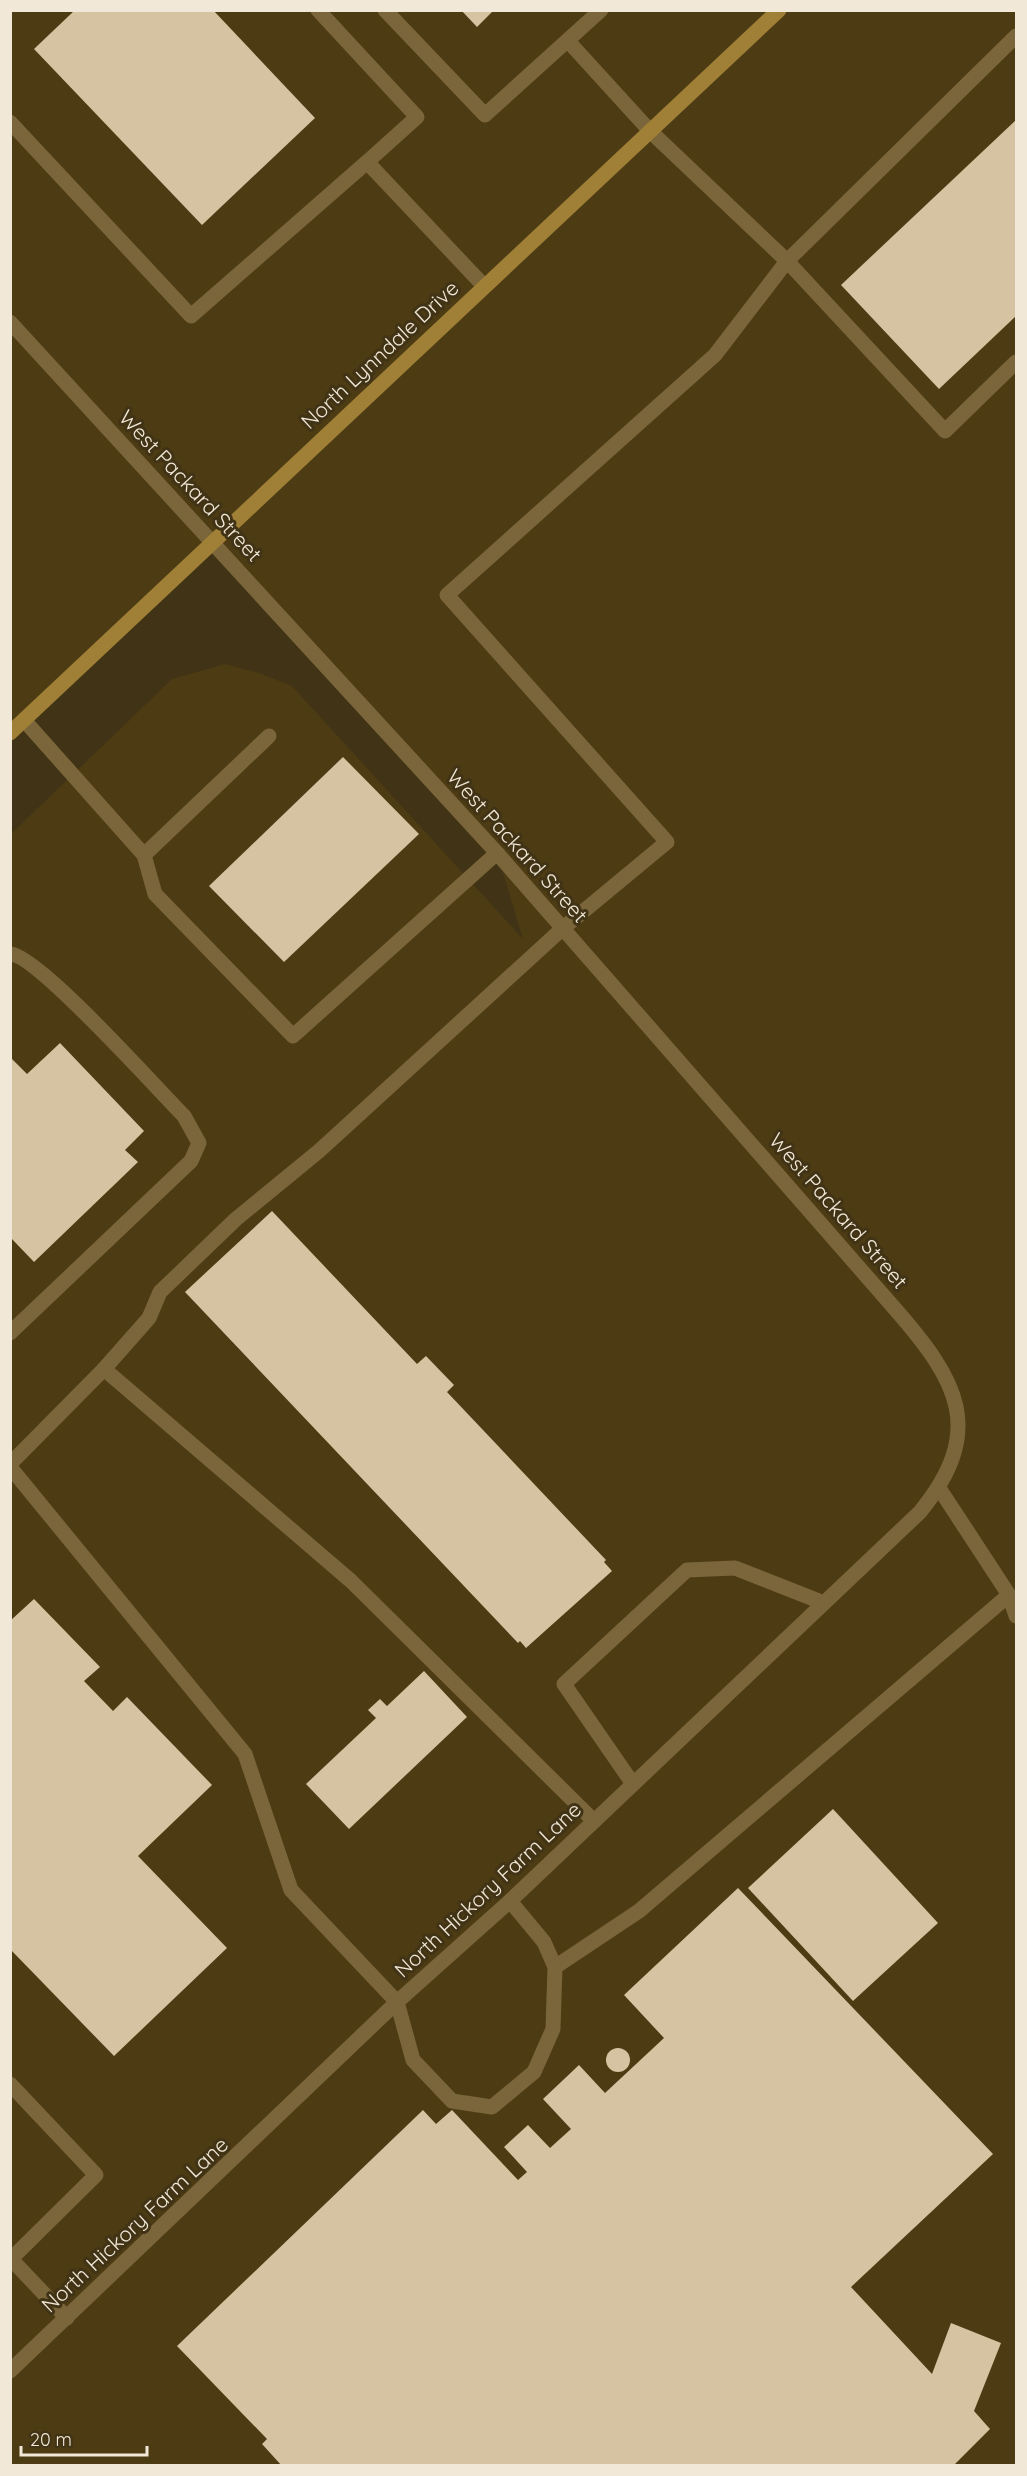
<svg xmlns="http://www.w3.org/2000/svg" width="1027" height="2476" font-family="Quicksand,sans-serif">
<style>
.built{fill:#4d3b14}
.building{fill:#d5c3a1}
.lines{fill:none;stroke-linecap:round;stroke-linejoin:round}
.service{stroke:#7a663a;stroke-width:15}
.minor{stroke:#7a663a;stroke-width:15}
.secondary{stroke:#a08036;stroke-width:15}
.labels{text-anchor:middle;stroke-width:6;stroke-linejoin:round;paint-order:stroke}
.street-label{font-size:21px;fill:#f1e8d7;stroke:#413315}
</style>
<rect width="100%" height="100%" fill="#413315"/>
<!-- built -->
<path class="built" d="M11,11H1016V2465H11V834L172,679L225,664L259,673L292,686L523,939L497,853L212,541L11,733Z"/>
<!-- building -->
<g class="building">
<path d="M75,10H213L315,118L202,225L34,49Z"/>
<path d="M461,10H494L477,27Z"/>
<path d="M1016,120V316L939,389L841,285Z"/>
<path d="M343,757L419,834L284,962L209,886Z"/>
<path d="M60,1043L144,1131L125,1150L138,1162L34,1262L10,1237V1057L27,1074Z"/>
<path d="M272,1211L417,1364L426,1356L454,1385L447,1392L606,1560L604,1562L612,1571L526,1648L520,1641L518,1643L185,1292Z"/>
<path d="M34,1599L100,1667L84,1681L113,1711L127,1697L212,1785L138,1856L227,1948L114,2056L10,1949V1621Z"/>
<path d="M424,1671L467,1717L349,1829L306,1784L376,1718L368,1710L380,1699L387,1706Z"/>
<path d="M833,1809L938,1923L853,2001L748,1888Z"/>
<path d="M738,1888L993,2154L851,2287L932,2374L951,2323L1001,2343L974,2411L990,2429L953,2466H282L262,2444L267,2439L177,2346L423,2110L436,2124L452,2110L518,2180L527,2172L504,2147L528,2125L550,2148L571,2129L543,2099L579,2065L605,2093L664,2038L624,1995Z"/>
<circle cx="618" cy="2060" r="12"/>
</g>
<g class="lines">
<!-- service -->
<g class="service">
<path d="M318,10L417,117L367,162"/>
<path d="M385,10L485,115L601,10"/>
<path d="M1016,36L787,261L945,431L1016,362"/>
<path d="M10,122L191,316L367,162L484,286"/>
<path d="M24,720L144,855L155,894L293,1036L497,853"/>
<path d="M144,855L269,736"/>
<path d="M10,954C37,954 158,1090 184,1116L199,1143L191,1161L10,1333"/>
<path d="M104,1369L351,1581L594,1821"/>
<path d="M10,1464L104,1369L149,1318L160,1292L236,1219L319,1151L562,929L667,842L447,595L715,355L787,261L650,131L568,41"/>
<path d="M10,1467L245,1754L291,1890L397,2002L413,2060L452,2101L492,2107L534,2072L553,2029L555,1967L544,1942L510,1901"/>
<path d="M939,1488L1009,1595L1016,1616"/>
<path d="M633,1784L564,1684L687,1570L735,1568L824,1603"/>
<path d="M555,1967L639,1911L1009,1595"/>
<path d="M10,2084L96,2175L11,2259L67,2318"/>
</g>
<!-- minor -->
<path class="minor" d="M10,322L497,853L896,1310C957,1380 987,1430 920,1512L510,1901L397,2002L10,2371"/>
<!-- secondary -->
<path class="secondary" d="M10,733L779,10"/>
</g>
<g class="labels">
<!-- street labels -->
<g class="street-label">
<text transform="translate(380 355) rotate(-43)" y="7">North Lynndale Drive</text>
<text transform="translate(190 486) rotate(47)" y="7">West Packard Street</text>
<text transform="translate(517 846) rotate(48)" y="7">West Packard Street</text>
<text transform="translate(838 1211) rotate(49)" y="7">West Packard Street</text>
<text transform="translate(488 1890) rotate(-43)" y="7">North Hickory Farm Lane</text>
<text transform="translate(135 2225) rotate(-43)" y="7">North Hickory Farm Lane</text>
</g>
</g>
<!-- border -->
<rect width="1027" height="2476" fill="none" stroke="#f1e8d7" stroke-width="24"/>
<!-- scale -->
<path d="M21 2446v9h126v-9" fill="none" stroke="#f1e8d7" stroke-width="3"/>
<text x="30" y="2446" font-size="18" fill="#f1e8d7" stroke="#413315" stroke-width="4.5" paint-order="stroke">20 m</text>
</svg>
